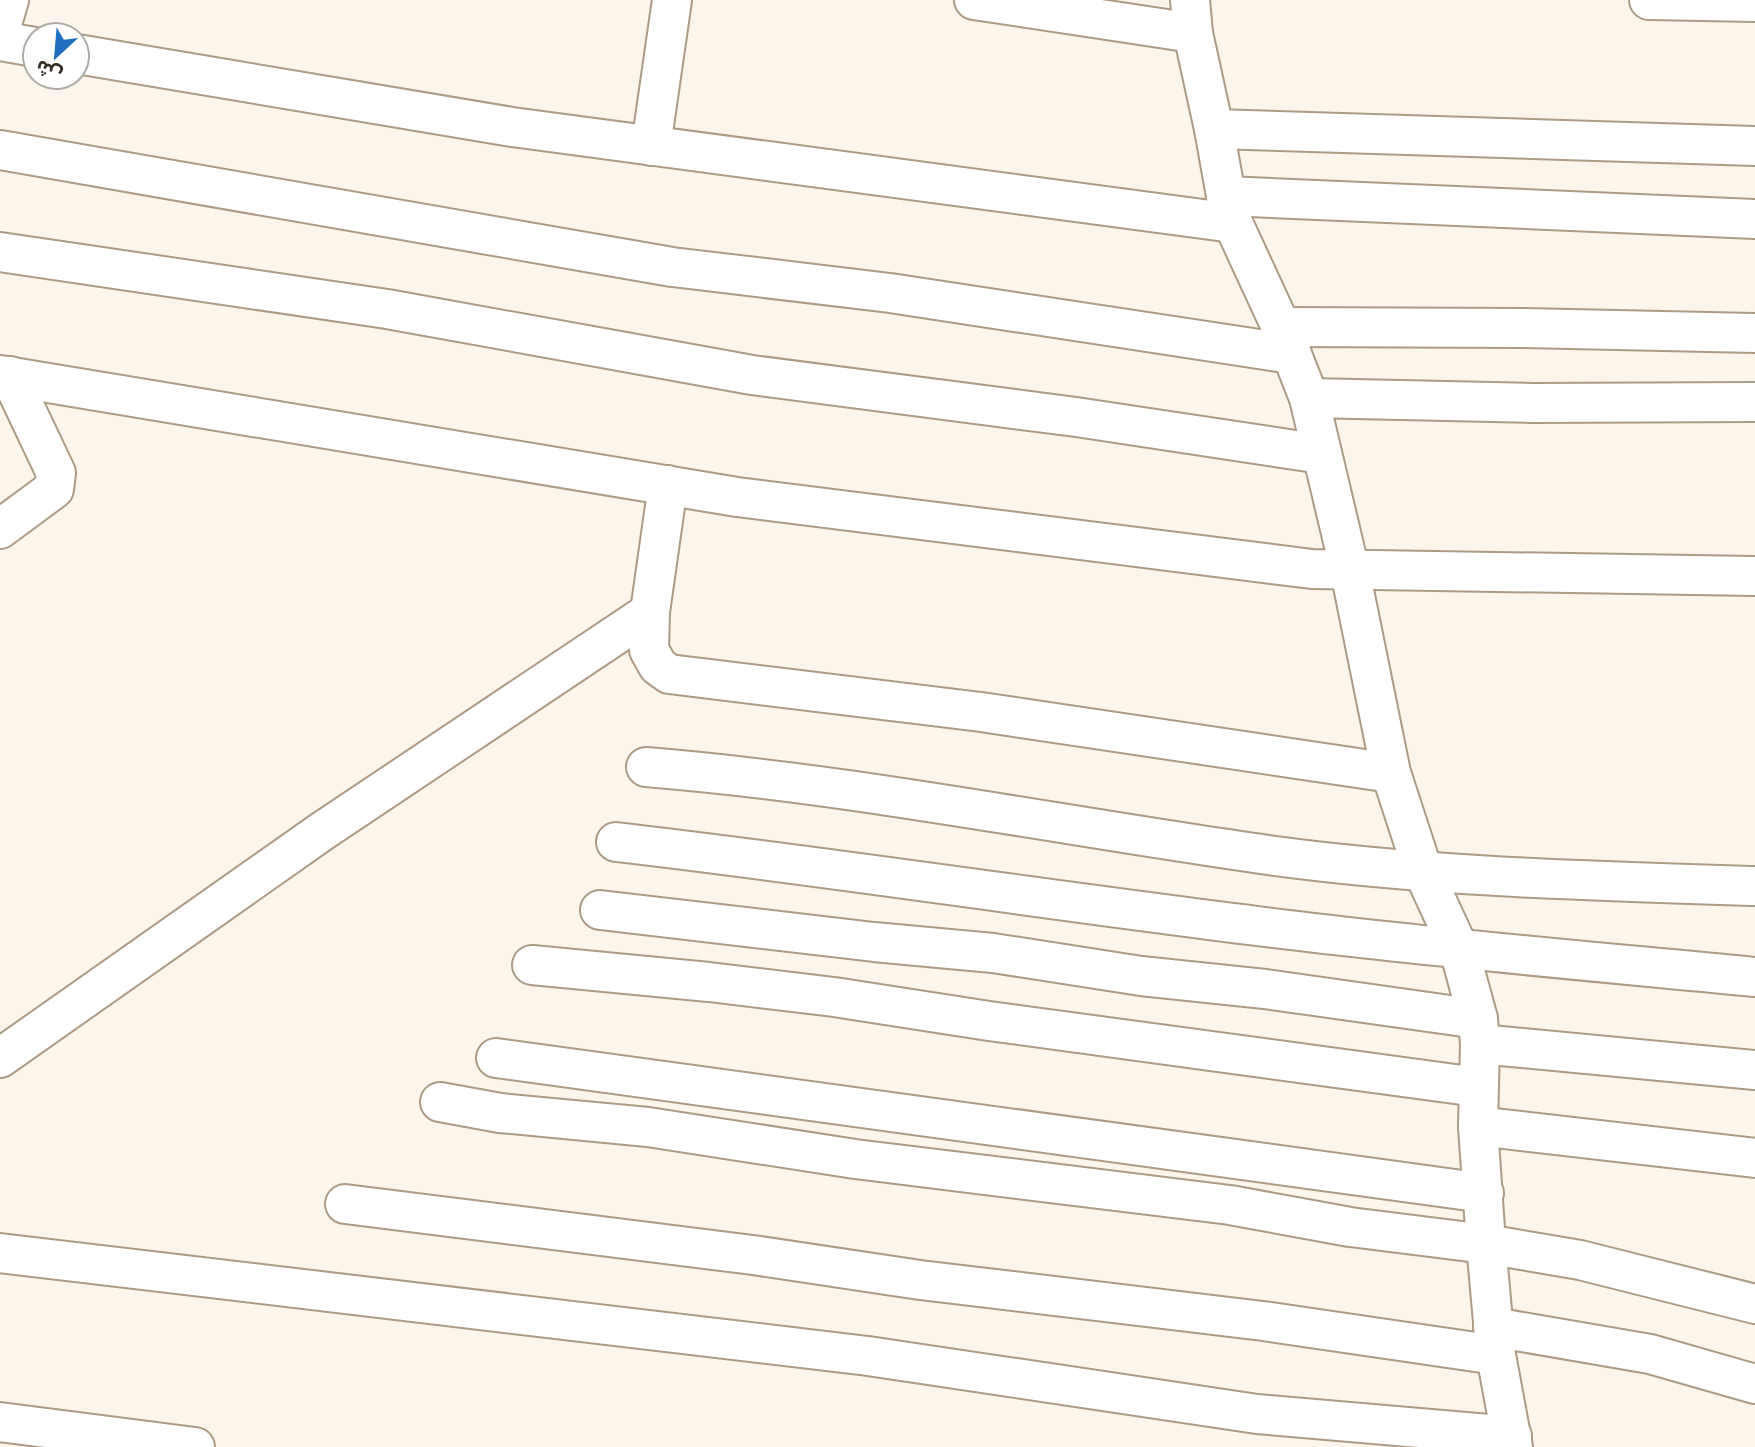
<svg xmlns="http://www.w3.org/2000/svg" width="1755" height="1447" font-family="Ubuntu,'Noto Sans Arabic',sans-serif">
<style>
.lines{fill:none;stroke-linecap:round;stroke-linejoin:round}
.minor-casing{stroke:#ad9b85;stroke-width:42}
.minor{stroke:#fff;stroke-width:38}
</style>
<rect width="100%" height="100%" fill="#fcf5eb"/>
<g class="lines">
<defs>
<g id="minor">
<path d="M974,0L1193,33"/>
<path d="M1190,0L1193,33L1214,129L1226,196L1233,223L1281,327L1309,398L1350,571L1391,773L1423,871L1459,949L1478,1019L1480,1044L1478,1126L1486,1244L1496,1355L1513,1447"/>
<path d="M1649,0L1755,2"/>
<path d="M0,31L9,0"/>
<path d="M0,41L35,47"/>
<path d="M77,54L512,127L1233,223"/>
<path d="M1214,129L1755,146"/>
<path d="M651,146L672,0"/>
<path d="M0,150L672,267L890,293L1292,354"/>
<path d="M1226,196L1755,219"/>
<path d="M0,252L387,309L752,375L1076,417L1322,454"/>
<path d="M1281,327L1523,328L1755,333"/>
<path d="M0,375L737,497L1312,569L1755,576"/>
<path d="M1309,398L1533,403L1755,402"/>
<path d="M668,485L650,612L649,650L658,666L669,674L981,712L1391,773"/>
<path d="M0,529L54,489L56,473L10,376"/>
<path d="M646,767C855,784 1061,826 1268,855C1429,877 1593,881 1755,886"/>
<path d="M616,842C841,868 1065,903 1290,930C1445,949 1600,962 1755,977"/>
<path d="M600,910L874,942L993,953L1141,976L1265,989L1478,1019"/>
<path d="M532,965L709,982L834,997L989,1021L1477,1087"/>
<path d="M1480,1044L1755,1070"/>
<path d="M0,1058L321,832L650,612"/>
<path d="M496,1058L1484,1193"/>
<path d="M440,1102L500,1113L648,1127L855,1159L1230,1205L1350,1227L1486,1244L1580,1260L1755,1304"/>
<path d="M1478,1126L1755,1158"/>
<path d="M345,1204L753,1255L920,1280L1263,1321L1496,1355"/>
<path d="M0,1253L868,1356L1257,1414L1512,1436"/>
<path d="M1493,1327L1650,1354L1755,1384"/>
<path d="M0,1422L195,1447"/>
</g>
</defs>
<!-- minor casing -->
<use href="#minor" class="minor-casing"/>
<!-- minor -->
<use href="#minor" class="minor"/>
</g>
<!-- north arrow -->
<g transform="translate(56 56) rotate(206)"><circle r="33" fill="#ffffff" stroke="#afaca8" stroke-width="2"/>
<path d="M0-5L12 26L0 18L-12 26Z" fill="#206fbe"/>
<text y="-10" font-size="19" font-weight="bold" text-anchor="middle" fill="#362f26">ش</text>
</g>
</svg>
